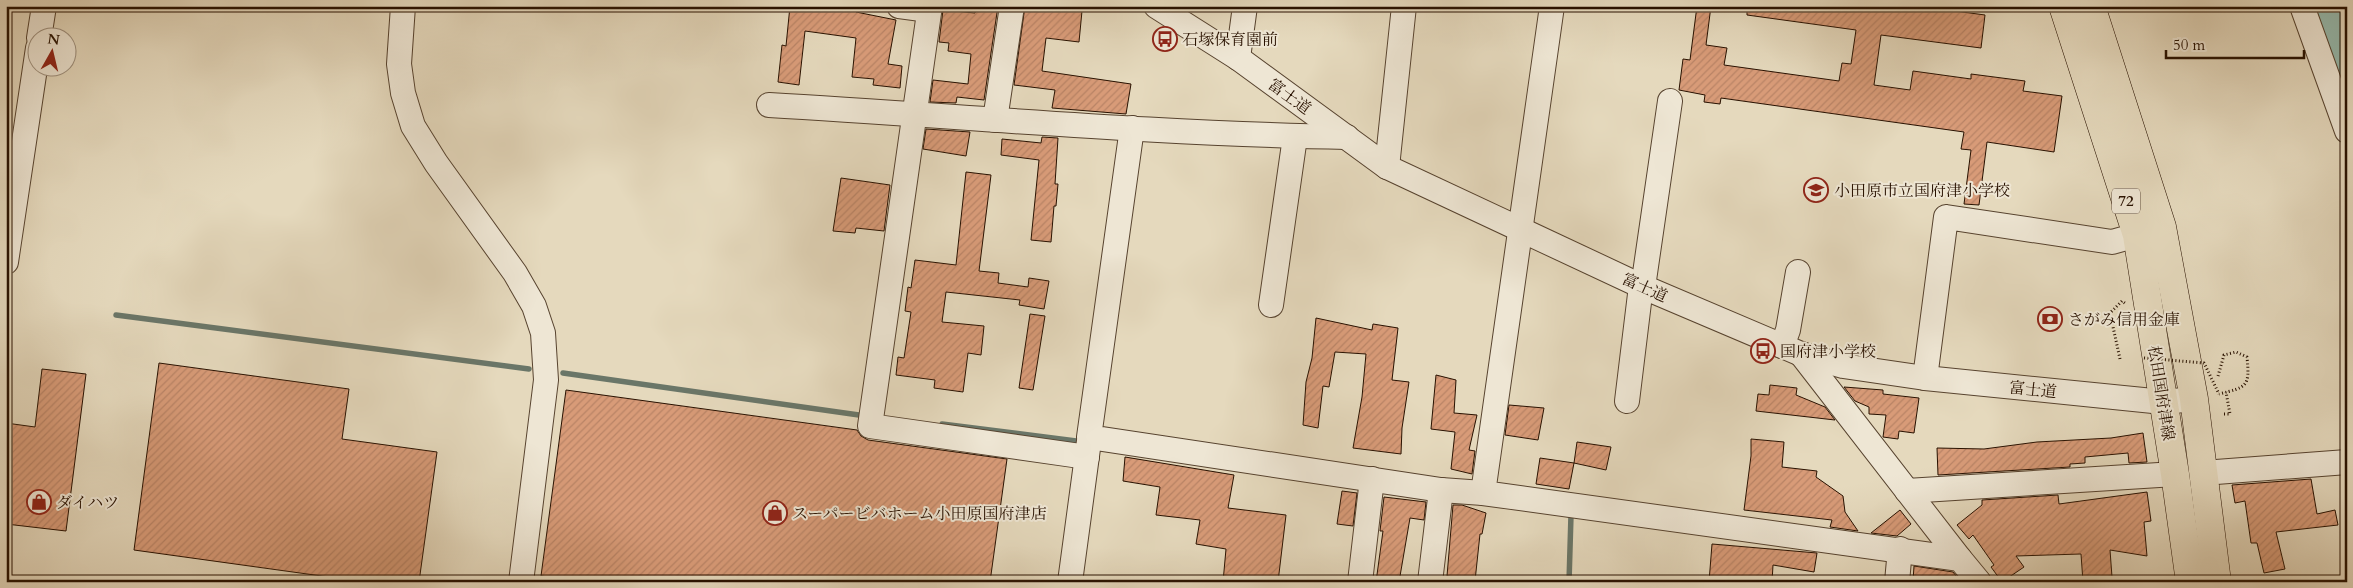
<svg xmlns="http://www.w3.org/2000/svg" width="2353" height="588" font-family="Cardo,'Noto Serif JP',serif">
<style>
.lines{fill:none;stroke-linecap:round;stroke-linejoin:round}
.stream{stroke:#6a7668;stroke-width:5.5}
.river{stroke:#96baae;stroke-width:32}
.building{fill:url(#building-hatch);stroke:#281100}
.minor-casing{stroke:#57432f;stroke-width:26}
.major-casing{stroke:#281100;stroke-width:29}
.path{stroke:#281100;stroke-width:3;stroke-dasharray:1 2.5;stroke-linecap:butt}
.minor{stroke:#eee6d4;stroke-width:24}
.major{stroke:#e5d9bd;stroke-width:28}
.path-bridge{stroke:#281100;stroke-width:3;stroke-dasharray:1 2.5;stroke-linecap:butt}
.labels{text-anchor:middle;stroke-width:4;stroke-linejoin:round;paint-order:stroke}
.shield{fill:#eee6d4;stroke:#635140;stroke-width:1}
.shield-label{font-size:15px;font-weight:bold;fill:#281100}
.poi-label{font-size:16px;fill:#281100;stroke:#eee6d4;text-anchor:start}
.street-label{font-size:16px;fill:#281100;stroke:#eee6d4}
</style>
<defs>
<pattern id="building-hatch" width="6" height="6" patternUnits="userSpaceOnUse" patternTransform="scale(1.25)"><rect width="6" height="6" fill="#d89b78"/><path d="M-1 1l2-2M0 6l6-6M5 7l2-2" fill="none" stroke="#b98466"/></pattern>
</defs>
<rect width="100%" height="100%" fill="#e5d9bd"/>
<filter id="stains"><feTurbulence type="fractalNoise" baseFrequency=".004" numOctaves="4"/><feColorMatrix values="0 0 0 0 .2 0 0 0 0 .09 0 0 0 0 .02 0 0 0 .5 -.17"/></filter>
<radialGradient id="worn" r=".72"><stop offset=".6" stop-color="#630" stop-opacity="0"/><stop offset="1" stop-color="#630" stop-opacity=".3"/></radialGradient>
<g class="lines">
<!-- stream -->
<g class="stream">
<path d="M116,315L529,369"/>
<path d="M563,373L866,416"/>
<path d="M942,424L1084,442"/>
<path d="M1565,514L1571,515L1569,582"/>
</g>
<!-- river -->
<path class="river" d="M2325,6L2347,71"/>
</g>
<!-- building -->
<g class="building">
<path d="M790,6H836L856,9V12L896,20L888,64L902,66L900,88L873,85L874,79L852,77L856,38L805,31L799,85L778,82L782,45L786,46Z"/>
<path d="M976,6H998L984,100L957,97L956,103L930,102L933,80L968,84L971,54L948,51L949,43L939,42L943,10L975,13Z"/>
<path d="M1025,6L1082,11L1079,42L1046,38L1042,71L1131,84L1126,114L1052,108L1055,90L1014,85Z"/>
<path d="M1697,6H1711L1706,45L1727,48L1724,65L1839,81L1842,63L1851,64L1856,30L1747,15V6H1918L1985,15L1981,48L1881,35L1874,85L1910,90L1913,71L1971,79V74L2025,81L2023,91L2062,96L2054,152L1987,142L1979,205L1964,204L1971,150L1961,149L1964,132L1721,98L1720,104L1704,102L1705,95L1679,90L1683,59L1690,60Z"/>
<path d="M926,129L970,132L966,156L923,149Z"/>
<path d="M1042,137L1058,138L1055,184H1058L1056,206H1054L1051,242L1031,240L1039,160L1001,155L1002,139L1041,143Z"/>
<path d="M966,172L991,175L979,271L999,273L998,283L1028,287L1029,278L1049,281L1044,309L1019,305L1020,300L946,292L942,322L984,326L981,355L968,353L963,392L934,388L935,380L896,375L898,357L904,358L911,312L905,311L908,287L911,288L915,260L956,265Z"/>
<path d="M841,178L890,185L884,231L856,228L855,233L833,231Z"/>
<path d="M1030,314L1045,316L1033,390L1019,388Z"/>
<path d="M1316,318L1372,330L1373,324L1398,328L1392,380L1409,382L1402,428L1401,454L1353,448L1362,397L1366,354L1335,352L1329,387L1323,386L1318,428L1303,425L1306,382L1312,358Z"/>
<path d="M159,363L349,389L342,439L437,452L419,582H365L134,550Z"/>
<path d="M42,369L86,374L66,531L6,524V423L35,427Z"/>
<path d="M1436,375L1456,380L1454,413L1477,415L1469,450L1475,451L1472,474L1451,469L1455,432L1431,429Z"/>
<path d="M1770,385L1797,388L1796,395L1825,407L1835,420L1756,411L1758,394L1769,395Z"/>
<path d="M1844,387L1883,390V394L1919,398L1914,433L1899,431L1898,439L1883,437L1886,415L1869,414V407L1855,401Z"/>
<path d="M566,390L857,430L861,436L868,440L1007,459L990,582H572V580L541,576Z"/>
<path d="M1509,405L1544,408L1538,440L1505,435Z"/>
<path d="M2143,433L2147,462L2129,463L2128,453L2085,457V463L2070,464V467L1938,475L1937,448L1984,449L2037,442L2111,438Z"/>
<path d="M1751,439L1784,442L1782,467L1817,471L1816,477L1843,496L1845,512L1858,531L1830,527L1832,520L1744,510L1751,456Z"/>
<path d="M1577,442L1611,447L1606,470L1574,463Z"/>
<path d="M1125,457L1234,475L1228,508L1286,515L1278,582H1223L1226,549L1196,544L1200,520L1156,515L1160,487L1123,481Z"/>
<path d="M1540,458L1574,463L1569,489L1536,484Z"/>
<path d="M2311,479L2317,514L2335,510L2338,525L2276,532L2285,569L2264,573L2257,543H2251L2245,501L2235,503L2232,485Z"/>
<path d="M1342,491L1357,493L1353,526L1337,524Z"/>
<path d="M2147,492L2151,521L2144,522L2147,556L2110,550L2112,577H2102L2103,581L2083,582L2081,554L2016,556L2024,567L2002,582L1991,567L1994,565L1973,535L1969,539L1957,525L1982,505V500L2058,495L2059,504Z"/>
<path d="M1384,497L1426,502L1424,520L1410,518L1399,582H1376L1383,531H1380Z"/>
<path d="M1453,505H1462L1486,513L1482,534H1480L1475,581L1447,576Z"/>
<path d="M1900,510L1911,524L1897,536L1871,533Z"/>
<path d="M1712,544L1817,553L1814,572L1773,565L1772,582H1709Z"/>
<path d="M1914,566L1953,572L1961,582L1913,581Z"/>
</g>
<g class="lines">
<defs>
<g id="minor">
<path d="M403,6L399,64L403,93L413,126L436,163L515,273L534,306L543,333L546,380L521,582"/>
<path d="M899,6L929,10"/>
<path d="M930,6L870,426L1087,457"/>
<path d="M1156,6L1238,58L1387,167L1641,286L1801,354L1843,366L1925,378L2163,402L2194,399"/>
<path d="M1552,6L1483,493L1960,559L1979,582"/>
<path d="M2302,6L2347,131"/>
<path d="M39,38L44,6"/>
<path d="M1238,58L1245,6"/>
<path d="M769,105C961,116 1154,134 1347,137"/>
<path d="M995,120L1012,6"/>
<path d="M1132,128L1089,437L1441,490L1483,493"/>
<path d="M1387,167L1404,6"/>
<path d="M6,262L38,48"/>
<path d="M1643,287L1670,101"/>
<path d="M1271,305L1295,137"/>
<path d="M1782,346L1788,330L1798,272"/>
<path d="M1801,354L1960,559"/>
<path d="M1925,378L1946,217L2112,242L2137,235"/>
<path d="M1627,401L1641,286"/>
<path d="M2203,473L2347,462"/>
<path d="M1907,491L2175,474"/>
<path d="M1070,582L1089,441"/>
<path d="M1360,582L1372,479"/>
<path d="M1430,582L1441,490"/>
<path d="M1897,582L1900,549"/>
</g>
<g id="major">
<path d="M2063,6L2137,235L2175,474L2190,582"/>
<path d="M2091,6L2162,227L2194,399L2217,582"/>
</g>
</defs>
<!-- minor casing -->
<use href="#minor" class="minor-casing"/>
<!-- major casing -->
<use href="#major" class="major-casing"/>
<!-- path -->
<g class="path">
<path d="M2120,359L2110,313L2122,301L2126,304"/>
<path d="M2218,376L2224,355L2236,352L2247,357C2250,387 2247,387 2219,394"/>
<path d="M2224,414H2230L2226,392"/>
</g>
<!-- minor -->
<use href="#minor" class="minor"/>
<!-- major -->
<use href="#major" class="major"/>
<!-- path-bridge -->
<path class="path-bridge" d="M2144,358L2204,363L2219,394"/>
</g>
<!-- icons -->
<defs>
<symbol id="bus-ring" viewBox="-11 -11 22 22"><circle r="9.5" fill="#eee6d4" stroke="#8f2418" stroke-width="1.5"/><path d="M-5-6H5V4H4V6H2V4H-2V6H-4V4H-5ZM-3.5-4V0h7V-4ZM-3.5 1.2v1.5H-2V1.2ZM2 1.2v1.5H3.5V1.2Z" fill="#8f2418"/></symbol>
<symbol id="school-ring" viewBox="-11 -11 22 22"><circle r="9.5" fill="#eee6d4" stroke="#8f2418" stroke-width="1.5"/><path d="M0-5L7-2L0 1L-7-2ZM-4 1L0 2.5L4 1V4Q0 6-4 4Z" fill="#8f2418"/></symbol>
<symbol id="bank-ring" viewBox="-11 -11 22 22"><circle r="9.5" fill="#eee6d4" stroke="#8f2418" stroke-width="1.5"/><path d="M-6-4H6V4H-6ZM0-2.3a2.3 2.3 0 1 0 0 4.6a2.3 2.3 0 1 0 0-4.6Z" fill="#8f2418"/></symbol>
<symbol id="shop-ring" viewBox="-11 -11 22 22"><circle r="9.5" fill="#eee6d4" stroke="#8f2418" stroke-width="1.5"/><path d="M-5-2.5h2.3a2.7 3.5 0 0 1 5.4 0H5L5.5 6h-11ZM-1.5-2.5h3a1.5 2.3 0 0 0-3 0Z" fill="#8f2418"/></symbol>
</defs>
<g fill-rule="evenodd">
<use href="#bus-ring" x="1151" y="25" width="28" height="28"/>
<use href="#school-ring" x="1802" y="176" width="28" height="28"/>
<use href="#bank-ring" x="2036" y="305" width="28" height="28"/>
<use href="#bus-ring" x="1749" y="337" width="28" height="28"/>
<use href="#shop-ring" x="25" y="488" width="28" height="28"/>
<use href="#shop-ring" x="761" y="499" width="28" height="28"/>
</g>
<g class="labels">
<!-- shield labels -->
<rect class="shield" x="2112" y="188.5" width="28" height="25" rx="4"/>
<g class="shield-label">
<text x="2126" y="206">72</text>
</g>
<!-- poi labels -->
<g class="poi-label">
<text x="1182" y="45">石塚保育園前</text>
<text x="1834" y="196">小田原市立国府津小学校</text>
<text x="2068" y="325">さがみ信用金庫</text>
<text x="1780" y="357">国府津小学校</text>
<text x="56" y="508">ダイハツ</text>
<text x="792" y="519">スーパービバホーム小田原国府津店</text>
</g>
<!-- street labels -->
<g class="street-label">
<text transform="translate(1290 96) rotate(36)" y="6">富士道</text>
<text transform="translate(1645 287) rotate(24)" y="6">富士道</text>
<text transform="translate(2033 389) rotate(6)" y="6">富士道</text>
<text transform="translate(2162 393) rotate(81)" y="6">松田国府津線</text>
</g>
</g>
<!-- margin -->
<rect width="2353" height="588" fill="none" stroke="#e5d9bd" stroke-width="25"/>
<rect x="8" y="8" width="2338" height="573" fill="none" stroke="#281100" stroke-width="2.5"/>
<rect x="12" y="12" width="2328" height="563" fill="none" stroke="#281100"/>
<!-- north arrow -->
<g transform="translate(52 52) rotate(8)"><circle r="24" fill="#eee6d4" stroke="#9f917f"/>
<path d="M0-4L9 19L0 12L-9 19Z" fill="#8f2418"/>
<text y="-8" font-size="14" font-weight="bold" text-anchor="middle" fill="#281100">N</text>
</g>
<!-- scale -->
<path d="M2166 50v8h138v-8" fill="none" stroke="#281100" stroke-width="2.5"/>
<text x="2173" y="50" font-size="15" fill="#281100" stroke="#eee6d4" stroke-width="4" paint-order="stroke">50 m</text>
<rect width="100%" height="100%" filter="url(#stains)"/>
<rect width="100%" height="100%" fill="url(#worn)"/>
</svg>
